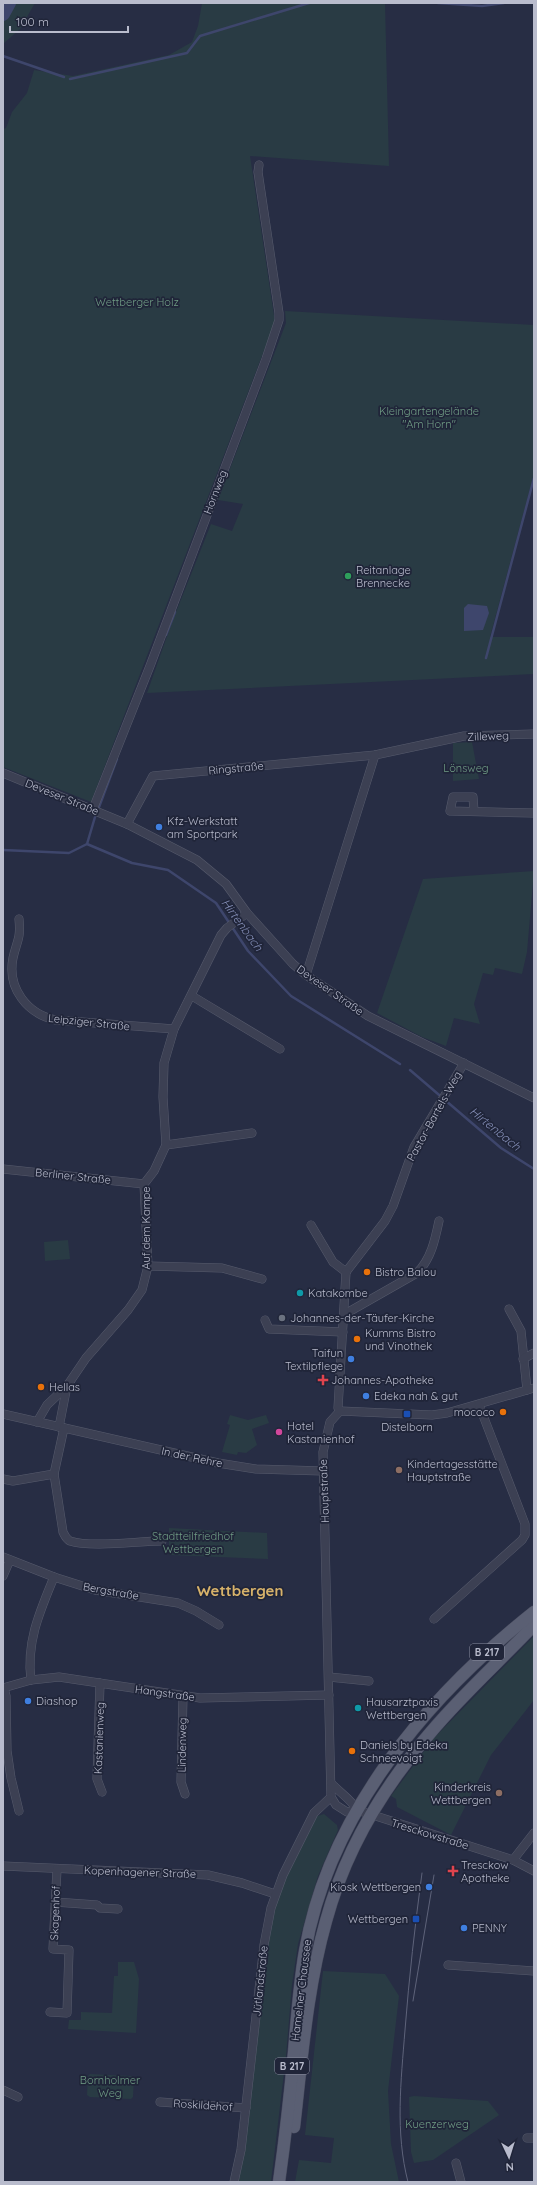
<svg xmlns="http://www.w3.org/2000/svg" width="537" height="2185" font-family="Quicksand,sans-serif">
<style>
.green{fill:#293b44}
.water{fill:#3e466c}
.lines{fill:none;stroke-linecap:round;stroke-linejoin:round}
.stream{stroke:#3e466c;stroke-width:2.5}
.river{stroke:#3e466c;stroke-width:14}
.minor-casing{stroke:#575b6d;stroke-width:9}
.primary-casing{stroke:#45495c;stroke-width:13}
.minor{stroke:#3c4053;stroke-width:8}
.primary{stroke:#5a5f73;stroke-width:12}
.tram{stroke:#5e637a;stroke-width:1}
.leisure-dot{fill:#2e9e5b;stroke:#202539;stroke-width:1.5}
.shop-dot{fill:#3f7fe0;stroke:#202539;stroke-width:1.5}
.food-dot{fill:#e8710a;stroke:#202539;stroke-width:1.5}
.culture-dot{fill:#0f9aa8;stroke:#202539;stroke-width:1.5}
.worship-dot{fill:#6b7280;stroke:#202539;stroke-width:1.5}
.health-dot{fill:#e0444e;stroke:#202539;stroke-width:1.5}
.transit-dot{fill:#1a4fb4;stroke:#202539;stroke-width:1.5}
.hotel-dot{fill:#d1479c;stroke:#202539;stroke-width:1.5}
.education-dot{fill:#8d6e63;stroke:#202539;stroke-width:1.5}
.labels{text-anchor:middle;stroke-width:3.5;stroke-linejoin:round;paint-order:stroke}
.shield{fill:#202539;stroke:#8b8fa1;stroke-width:1}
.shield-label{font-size:10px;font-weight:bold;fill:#b9bccd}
.park-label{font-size:11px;fill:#709d85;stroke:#202539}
.street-label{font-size:11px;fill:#b9bccd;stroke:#202539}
.poi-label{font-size:11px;fill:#b9bccd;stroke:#202539;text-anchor:start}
.water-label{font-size:12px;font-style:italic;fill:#818bb3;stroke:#202539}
.district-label{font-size:15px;font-weight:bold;fill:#d7b26a;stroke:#202539}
</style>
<rect width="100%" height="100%" fill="#272d44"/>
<!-- green -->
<g class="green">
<path d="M3,3H35L20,29L3,44Z"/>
<path d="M202,3H385L389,166L250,156L275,322L91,802L3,767V129L6,128L12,112L27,93L34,70L73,76L169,55L192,42L198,26Z"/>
<path d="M285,311L534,325V474L490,637H534V674L147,693L172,622L211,524L232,531L243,504L218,500L286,323Z"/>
<path d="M472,742L479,779L453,781V743Z"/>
<path d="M534,871L527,952L522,974L495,968L493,975L483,973L474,1004L480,1024L454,1018L446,1046L422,1037L377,1013L423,879Z"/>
<path d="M68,1240L70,1259L45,1261L44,1242Z"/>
<path d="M230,1415L248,1420L266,1415L269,1423L252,1429L257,1445L246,1453L238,1452L237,1455L222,1452L230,1425L227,1424Z"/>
<path d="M169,1528L267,1533L268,1559L169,1555Z"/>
<path d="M534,1636V1700L491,1755L451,1835L397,1807L396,1799L391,1796L433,1739Z"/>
<path d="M324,1814L337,1825L338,1830L318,1876L298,1944L292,1985L286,2056L271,2182H233L241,2150L266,1927L283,1875L317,1816Z"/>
<path d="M118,1962H134L139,1979L136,2033L68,2029L69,2020H81V2012L112,2013L114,1976H118Z"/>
<path d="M323,1971L385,1974L399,1996L388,2091L391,2144L399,2182H295L299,2160L331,2163L334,2138L305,2135Z"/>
<path d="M90,2074L132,2076L134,2079L133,2097L131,2099L90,2097L87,2095L88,2076Z"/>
<path d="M414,2096L488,2101L499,2115L433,2160L414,2163L411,2152L409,2097Z"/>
</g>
<!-- water -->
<path class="water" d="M468,604L487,606L489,613L483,630L464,631V608Z"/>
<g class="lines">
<!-- stream -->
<g class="stream">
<path d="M438,3L482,6L504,3"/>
<path d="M3,56L64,77"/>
<path d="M70,79L187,53L200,36L309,3"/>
<path d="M166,635L175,612"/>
<path d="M486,658L534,478"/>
<path d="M99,807L117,759"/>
<path d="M87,844L95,817"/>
<path d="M3,850L69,853L87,844L132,863L168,870L216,903L248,951L291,996L400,1064"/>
<path d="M410,1070L501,1148L534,1169"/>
</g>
<!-- river -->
<path class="river" d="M3,14L9,3"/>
<defs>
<g id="minor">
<path d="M3,773L127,824L197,860L226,884L247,913L293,964L306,975L368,1016L534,1098"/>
<path d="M93,809L150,666L266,359L279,320V313L258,172L259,165"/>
<path d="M474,811L473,797H453L450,811L534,813"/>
<path d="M127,824L153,776L375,755L464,736L534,734"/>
<path d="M19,919C21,939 17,940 13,958C7,988 27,1014 56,1020L174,1029"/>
<path d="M306,975L375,755"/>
<path d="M192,996L280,1049"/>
<path d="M166,1145L252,1133"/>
<path d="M3,1169L144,1184"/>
<path d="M311,1225L333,1262L346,1272"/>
<path d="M148,1266L222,1268L262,1279"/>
<path d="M346,1272L385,1221L393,1206L414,1147L464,1063"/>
<path d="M509,1309L521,1331L527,1390"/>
<path d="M345,1314L417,1273C431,1259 435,1240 439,1221"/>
<path d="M265,1320L269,1329L343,1332"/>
<path d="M523,1359L534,1353"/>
<path d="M534,1388L447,1413L432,1415L340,1411L330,1422L323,1452L331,1797L336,1805L347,1812L357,1810L513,1860L534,1871"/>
<path d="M340,1411L338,1408L346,1272"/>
<path d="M3,1414L218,1463L256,1469L323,1471"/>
<path d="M37,1422L47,1405L67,1386"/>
<path d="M59,1427L67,1386L86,1358L128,1310L142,1290L148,1266L144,1184L154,1171L166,1145L163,1097L164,1063L174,1029L221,935L227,928L247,913"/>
<path d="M64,1428L54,1474L63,1532C65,1536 66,1539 70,1541C92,1548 138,1541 162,1541"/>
<path d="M3,1479L13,1481L54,1474"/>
<path d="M3,1557L54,1577L95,1590L178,1603L196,1611L219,1625"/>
<path d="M3,1576L10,1560"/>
<path d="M434,1619L522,1540L525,1535V1524L479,1405"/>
<path d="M329,1677L369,1681"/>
<path d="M31,1680C26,1642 40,1611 54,1577"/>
<path d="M100,1683L97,1779L102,1792"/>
<path d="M3,1688L31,1680L59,1677L200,1698L329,1695"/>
<path d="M4,1688L6,1696L7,1751L11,1778L19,1811"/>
<path d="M183,1696L181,1782L185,1794"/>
<path d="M331,1783C340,1793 351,1799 357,1810"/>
<path d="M513,1860L534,1833"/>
<path d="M3,1866L208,1875L242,1883L275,1894"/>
<path d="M55,1902L97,1905L100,1908L118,1909"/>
<path d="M448,1965L534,1971"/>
<path d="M50,2012L67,2013L69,1950L53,1949L57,1869"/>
<path d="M3,2090L18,2097"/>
<path d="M160,2102L246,2108"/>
<path d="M527,2138H534"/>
<path d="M456,2163L461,2182"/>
<path d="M234,2182L241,2150L264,1945L271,1908L283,1875L314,1813L331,1797"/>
</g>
<g id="primary">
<path d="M294,2127C302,2058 307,1988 326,1921C345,1851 384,1786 431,1732C463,1694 500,1661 534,1625"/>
<path d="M279,2182C285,2139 290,2095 294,2052C297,2018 299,1985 305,1951C329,1813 427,1697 534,1612"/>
</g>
</defs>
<!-- minor casing -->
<use href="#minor" class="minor-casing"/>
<!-- primary casing -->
<use href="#primary" class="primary-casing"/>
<!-- minor -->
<use href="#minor" class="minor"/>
<!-- primary -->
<use href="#primary" class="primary"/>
<!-- tram -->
<g class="tram">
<path d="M413,2001L434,1875"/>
<path d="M408,2182C395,2132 401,2081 405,2030C409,1978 415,1925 422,1873"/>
</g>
</g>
<!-- markers -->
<circle class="leisure-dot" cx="348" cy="576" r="4"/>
<g class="shop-dot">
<circle cx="159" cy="827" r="4"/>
<circle cx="351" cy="1359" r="4"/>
<circle cx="366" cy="1396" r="4"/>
<circle cx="28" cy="1701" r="4"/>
<circle cx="429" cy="1887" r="4"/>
<circle cx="464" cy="1928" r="4"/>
</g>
<g class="food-dot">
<circle cx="367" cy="1272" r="4"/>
<circle cx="357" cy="1339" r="4"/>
<circle cx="41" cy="1387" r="4"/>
<circle cx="503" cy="1412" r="4"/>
<circle cx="352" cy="1751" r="4"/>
</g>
<g class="culture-dot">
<circle cx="300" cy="1293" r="4"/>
<circle cx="358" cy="1708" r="4"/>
</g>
<circle class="worship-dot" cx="282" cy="1318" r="4"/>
<g class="health-dot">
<path d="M321 1374h4v4h4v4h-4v4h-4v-4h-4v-4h4z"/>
<path d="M451 1865h4v4h4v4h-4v4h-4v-4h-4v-4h4z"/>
</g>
<g class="transit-dot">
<rect x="403" y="1410" width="8" height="8" rx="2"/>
<rect x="412" y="1915" width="8" height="8" rx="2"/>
</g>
<circle class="hotel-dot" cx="279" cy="1432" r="4"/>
<g class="education-dot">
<circle cx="399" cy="1470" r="4"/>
<circle cx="499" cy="1793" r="4"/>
</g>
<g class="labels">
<!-- shield labels -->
<g class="shield">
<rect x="470" y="1644" width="34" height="16" rx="3"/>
<rect x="275" y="2058" width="34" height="16" rx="3"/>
</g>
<g class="shield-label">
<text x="487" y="1656">B 217</text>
<text x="292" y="2070">B 217</text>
</g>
<!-- park labels -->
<g class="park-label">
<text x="137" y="306">Wettberger Holz</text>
<text x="429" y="415">Kleingartengelände<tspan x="429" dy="13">"Am Horn"</tspan></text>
<text x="466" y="772">Lönsweg</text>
<text x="193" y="1540">Stadtteilfriedhof<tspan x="193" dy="13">Wettbergen</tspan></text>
<text x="110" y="2084">Bornholmer<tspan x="110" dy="13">Weg</tspan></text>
<text x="437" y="2128">Kuenzerweg</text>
</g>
<!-- street labels -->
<g class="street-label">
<text transform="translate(215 492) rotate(-69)" y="4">Hornweg</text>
<text transform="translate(488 736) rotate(-2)" y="4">Zilleweg</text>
<text transform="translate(236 768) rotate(-5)" y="4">Ringstraße</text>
<text transform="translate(62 797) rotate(22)" y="4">Deveser Straße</text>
<text transform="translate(330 990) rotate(35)" y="4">Deveser Straße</text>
<text transform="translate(89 1022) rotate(6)" y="4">Leipziger Straße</text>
<text transform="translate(434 1116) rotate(-61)" y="4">Pastor-Bartels-Weg</text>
<text transform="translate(73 1176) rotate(6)" y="4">Berliner Straße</text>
<text transform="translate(146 1228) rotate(-90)" y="4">Auf dem Kampe</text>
<text transform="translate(192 1457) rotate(12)" y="4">In der Rehre</text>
<text transform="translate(324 1491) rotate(-92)" y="4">Hauptstraße</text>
<text transform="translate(111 1591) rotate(10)" y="4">Bergstraße</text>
<text transform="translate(165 1693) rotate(8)" y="4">Hangstraße</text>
<text transform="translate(99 1738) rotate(-88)" y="4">Kastanienweg</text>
<text transform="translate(182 1745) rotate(-89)" y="4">Lindenweg</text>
<text transform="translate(430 1834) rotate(17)" y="4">Tresckowstraße</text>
<text transform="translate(140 1872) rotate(2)" y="4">Kopenhagener Straße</text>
<text transform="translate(55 1913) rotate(-88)" y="4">Skagenhof</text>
<text transform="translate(260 1981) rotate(-84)" y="4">Jütlandstraße</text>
<text transform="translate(301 1990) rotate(-83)" y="4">Hamelner Chaussee</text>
<text transform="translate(203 2105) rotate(4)" y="4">Roskildehof</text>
</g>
<!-- poi labels -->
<g class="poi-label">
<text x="356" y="574">Reitanlage<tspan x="356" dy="13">Brennecke</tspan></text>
<text x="167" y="825">Kfz-Werkstatt<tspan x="167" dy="13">am Sportpark</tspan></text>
<text x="375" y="1276">Bistro Balou</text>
<text x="308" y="1297">Katakombe</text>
<text x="290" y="1322">Johannes-der-Täufer-Kirche</text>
<text x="365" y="1337">Kumms Bistro<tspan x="365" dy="13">und Vinothek</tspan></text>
<text x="343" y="1357" text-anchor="end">Taifun<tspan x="343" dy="13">Textilpflege</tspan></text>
<text x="331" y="1384">Johannes-Apotheke</text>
<text x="49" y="1391">Hellas</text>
<text x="374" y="1400">Edeka nah &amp; gut</text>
<text x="495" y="1416" text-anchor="end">mococo</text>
<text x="287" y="1430">Hotel<tspan x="287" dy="13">Kastanienhof</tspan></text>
<text x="407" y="1431" text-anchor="middle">Distelborn</text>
<text x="407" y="1468">Kindertagesstätte<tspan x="407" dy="13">Hauptstraße</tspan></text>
<text x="36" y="1705">Diashop</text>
<text x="366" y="1706">Hausarztpaxis<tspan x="366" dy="13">Wettbergen</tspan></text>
<text x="360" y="1749">Daniels by Edeka<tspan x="360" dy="13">Schneevoigt</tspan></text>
<text x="491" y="1791" text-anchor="end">Kinderkreis<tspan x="491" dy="13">Wettbergen</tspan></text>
<text x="461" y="1869">Tresckow<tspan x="461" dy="13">Apotheke</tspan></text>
<text x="421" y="1891" text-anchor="end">Kiosk Wettbergen</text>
<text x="408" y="1923" text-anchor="end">Wettbergen</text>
<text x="472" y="1932">PENNY</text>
</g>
<!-- water labels -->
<g class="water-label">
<text transform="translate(242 925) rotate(54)" y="4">Hirtenbach</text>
<text transform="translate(495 1129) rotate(39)" y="4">Hirtenbach</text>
</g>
<!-- district labels -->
<g class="district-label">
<text x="240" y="1596">Wettbergen</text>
</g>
</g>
<!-- border -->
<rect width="537" height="2185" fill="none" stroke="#b9bccd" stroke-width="8"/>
<!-- north arrow -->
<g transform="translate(509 2157) rotate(176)" stroke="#202539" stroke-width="3" paint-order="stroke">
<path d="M0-3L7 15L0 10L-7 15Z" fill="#b9bccd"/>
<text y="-6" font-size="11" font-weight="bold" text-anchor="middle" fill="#b9bccd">N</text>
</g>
<!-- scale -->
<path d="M10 26v6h118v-6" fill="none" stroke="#b9bccd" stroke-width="2"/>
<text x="16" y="26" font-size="12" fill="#b9bccd" stroke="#202539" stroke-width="3" paint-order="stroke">100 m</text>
</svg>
